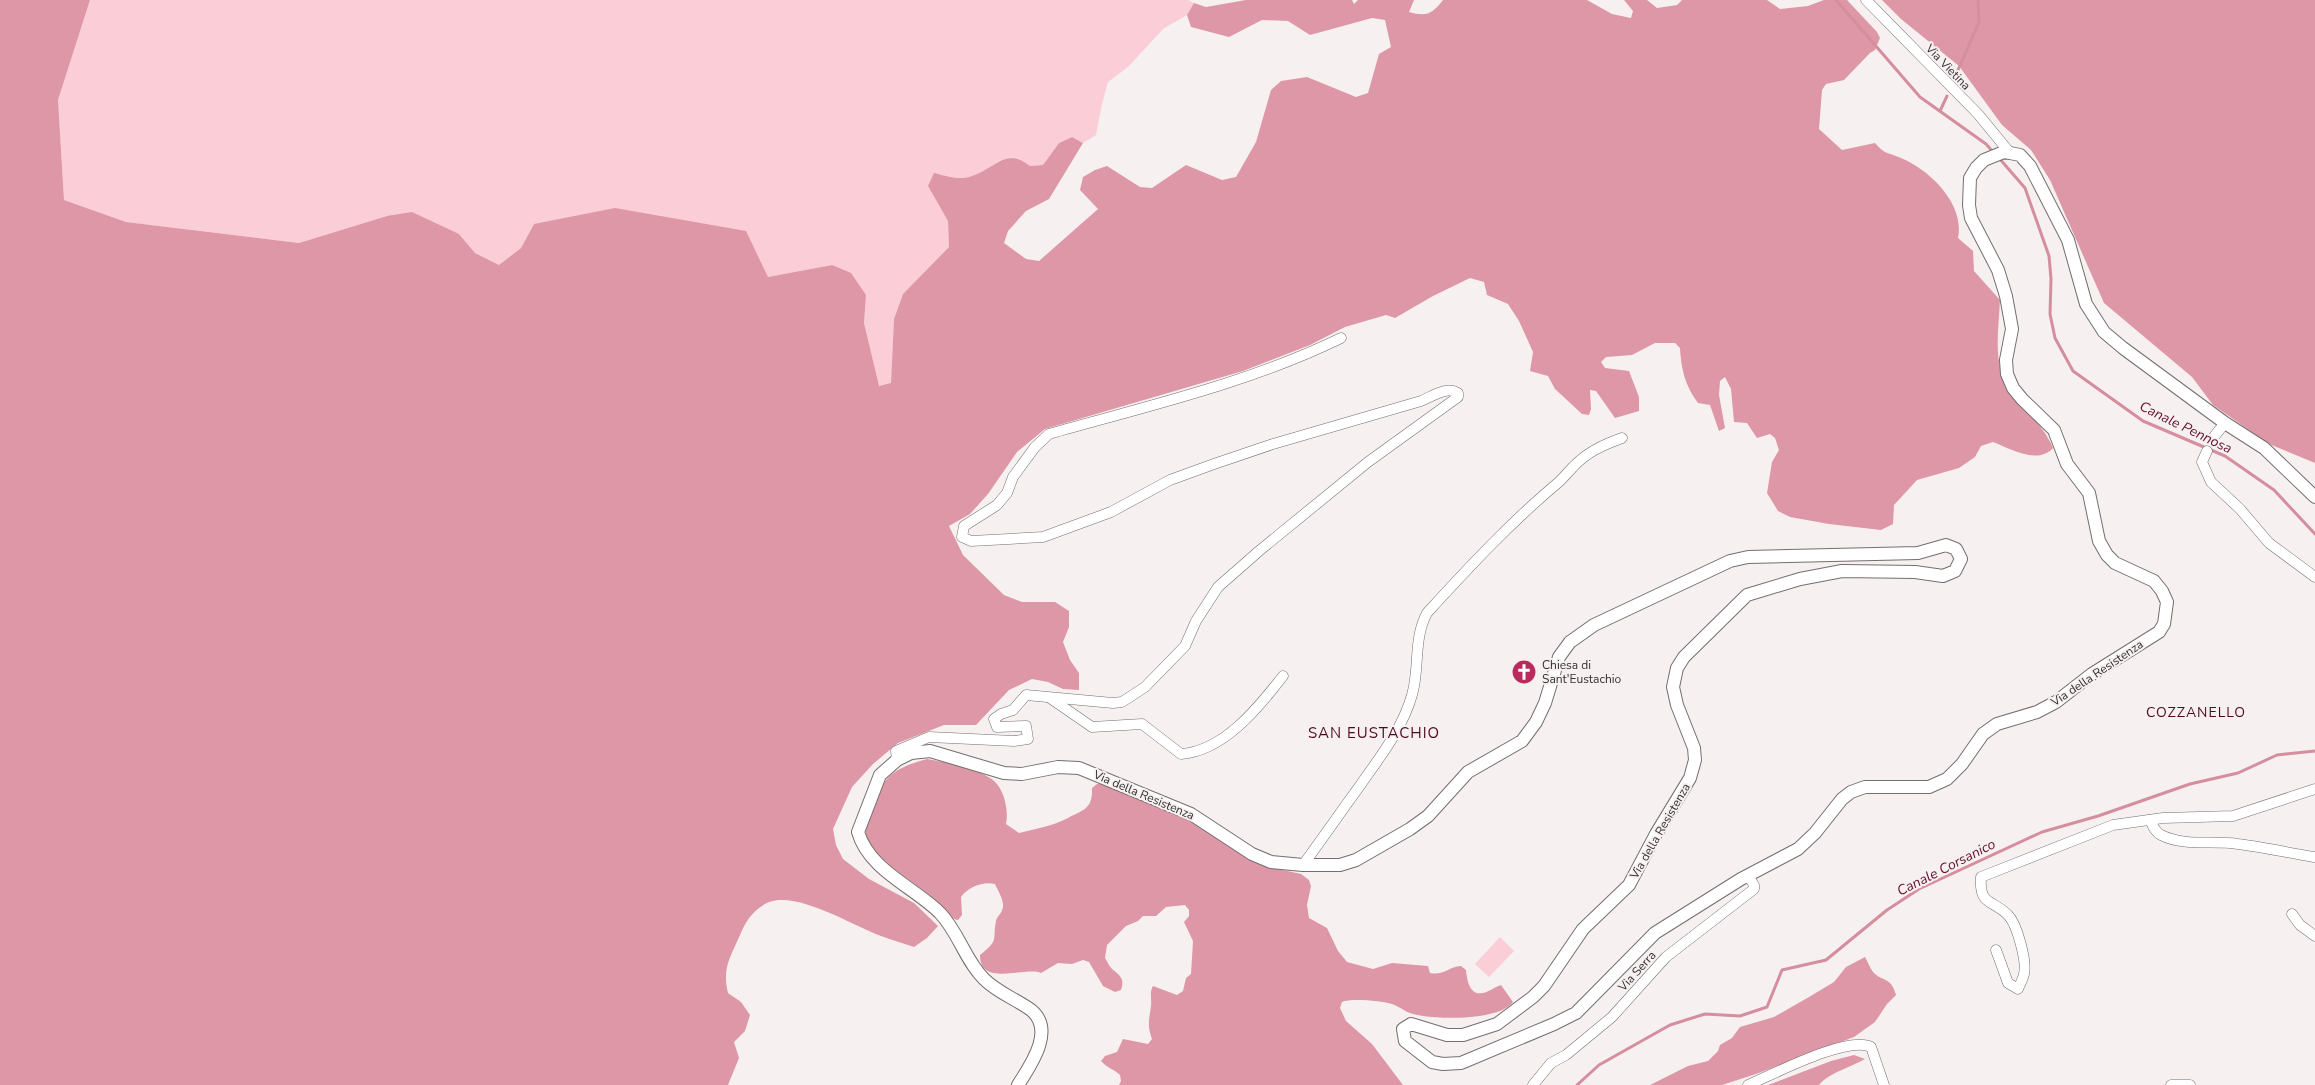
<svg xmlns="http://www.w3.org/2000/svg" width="2315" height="1085" font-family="'Nunito Sans',sans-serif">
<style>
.green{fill:#fbcdd6}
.forest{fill:#de97a6}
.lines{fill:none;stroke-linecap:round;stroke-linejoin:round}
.stream{stroke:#d48e9d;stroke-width:3}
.minor-casing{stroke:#746e6f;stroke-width:11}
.tertiary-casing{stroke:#746e6f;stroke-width:14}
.minor{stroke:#fff;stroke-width:10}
.tertiary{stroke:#fff;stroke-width:12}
.labels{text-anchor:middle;stroke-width:4;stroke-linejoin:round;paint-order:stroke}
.street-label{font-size:12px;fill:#333031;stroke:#f7f0f1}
.poi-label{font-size:12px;fill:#333031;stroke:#f7f0f1;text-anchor:start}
.water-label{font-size:14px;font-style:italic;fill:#63102e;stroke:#f7f0f1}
.neighbourhood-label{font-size:14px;letter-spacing:1px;fill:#4e0922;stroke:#f7f0f1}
.quarter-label{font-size:15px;letter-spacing:1px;fill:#4e0922;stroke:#f7f0f1}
</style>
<rect width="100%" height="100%" fill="#f7f0f1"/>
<!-- green -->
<g class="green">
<path d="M90,0H1188L1194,3L1187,15L1163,29L1128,67L1108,82L1102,104L1096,135L1083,143L1072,137L1059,143L1043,165L1030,166C1006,145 994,170 971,177C957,180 942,183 928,186L948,221L949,247L903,294L894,319L891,384L878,386L864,323L866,295L832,265L768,277L534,224L521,248L499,265L475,253L459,234L387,216L299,243L126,222L64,200L58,100Z"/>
<path d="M1500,937L1514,951L1489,977L1475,964Z"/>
</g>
<!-- forest -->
<g class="forest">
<path d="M0,0H90L58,100L64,200L126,222L299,243L387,216L412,212L459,234L475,253L499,265L521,248L534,224L615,208L746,231L768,277L832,265L851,273L866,295L864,323L879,386L891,383L894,319L903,294L949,247L948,221L928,186L934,173C946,176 959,181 972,176C995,169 1006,146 1030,166L1043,165L1059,143L1072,137L1083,143L1049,199L1026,211L1008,231L1004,243L1026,259L1039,261L1098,209L1080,190L1083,177L1095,170L1107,166L1140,187L1152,188L1186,165L1222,180L1236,177L1256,142L1271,90L1281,81L1307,77L1356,97L1368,93L1379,54L1391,47L1385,20L1372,18L1310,35L1288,21L1262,20L1229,37L1191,27L1187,15L1194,3L1206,7L1246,0H1352L1354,4L1358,0H1414L1409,12C1427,17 1432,14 1443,0H1587L1612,14L1631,18L1633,11L1624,0H1647L1657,8L1677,5L1682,0H1767L1780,9L1808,6L1824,0H1847L1877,32L1880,38L1875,50L1870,53L1844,80L1826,84L1822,90L1819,129L1842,150L1875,143C1885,155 1888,152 1901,158C1930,170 1965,204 1958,238L1973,251L1974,271L2000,300C1998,341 1991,369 2018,402C2032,419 2044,427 2053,448C2038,465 2011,449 1993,442L1981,446L1975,457L1959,468L1917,480L1894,505L1893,524L1881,530L1829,524L1790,517L1778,511L1767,493L1772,462L1779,450L1775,438L1770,434L1757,438L1747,423L1734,422L1731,389L1725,377L1720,381L1719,395L1725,428L1719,431L1710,405L1698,403C1685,386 1681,368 1680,348L1675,343H1655L1632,355L1606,357L1601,362L1605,368L1629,371L1639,397V411L1615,418L1596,391L1590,390L1591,409L1589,415L1582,414L1555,389L1548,376L1530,371L1533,352L1519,321L1508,304L1487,295L1484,282L1470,278L1433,296L1395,318L1386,315L1345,327L1310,345L1243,371L1045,429L1017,452L988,494L970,514L949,526L963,555L1004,595L1022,602H1055L1069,611V627L1063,642L1070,660L1079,673V690L1063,689L1048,682L1032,679L1009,690L976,725H944L898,743L873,764L852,787L833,829L836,845L843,859L869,879L914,903L938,926L927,938L914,947C903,943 891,940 881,936C854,926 798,891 769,902C754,909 746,920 740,935C730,958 722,968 728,993L741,1002L750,1015L745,1031L734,1042L739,1058L728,1085H0Z"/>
<path d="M1882,0H2315V463L2269,444L2213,405L2192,377L2104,303L2050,180L2031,150L2002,125L1959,66L1901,19Z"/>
<path d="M927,759C946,762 974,768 990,778C1004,786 1009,810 1006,824L1019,833C1036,829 1052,826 1068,818C1083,810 1093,809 1092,788L1097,784L1104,783L1197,822L1274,868L1301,874L1309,880L1311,886L1307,905L1309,918L1327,928L1338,951L1347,962L1373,969L1392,963L1428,966L1430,973C1443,976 1448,967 1461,966L1466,970C1467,979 1469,996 1483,993C1489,992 1494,987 1501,985L1513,1002C1499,1021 1435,1020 1413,1014C1405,1012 1399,1006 1392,1004C1382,1001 1351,998 1342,1002L1340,1008L1346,1021L1372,1044L1403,1085H1119L1121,1081L1120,1075C1114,1069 1107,1068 1101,1061L1105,1056L1117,1052L1123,1039L1148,1044L1152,1039C1147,1024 1149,1021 1151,1006C1152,999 1149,993 1153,986L1177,995L1183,991L1186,978L1191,974L1193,941L1184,922L1189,916V910L1185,905L1166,907L1156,916H1143L1138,921L1126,926L1107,945L1105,958C1107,961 1109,966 1112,969C1120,976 1125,978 1121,990L1115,992L1103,986L1089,962L1083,960L1072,964L1058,963L1041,973C1026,966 980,988 980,955C1000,939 992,941 996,921C997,916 1001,914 1002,910C1006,903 998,891 995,884C983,881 968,887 961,897L962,915L958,920C944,918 938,901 927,893C905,875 873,861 864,831C883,788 875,773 927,759Z"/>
<path d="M1865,957C1868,962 1870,968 1873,972C1882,982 1891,976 1896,995L1887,1004L1875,1022L1854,1037L1756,1074L1722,1085H1650L1688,1066L1708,1061L1718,1051L1720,1045L1732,1038L1740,1027L1774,1017L1809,997L1834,982L1846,967Z"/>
<path d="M1854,1055L1865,1059C1853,1066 1827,1074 1819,1085H1768L1831,1061Z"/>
</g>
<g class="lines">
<!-- stream -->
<g class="stream">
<path d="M1836,0L1920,97L1986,144L1993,152"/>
<path d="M1954,79L1979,22L1978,0"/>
<path d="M1940,111L1947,96"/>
<path d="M1999,158L2025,188L2049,256L2051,279L2050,314L2055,338L2073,371L2143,421L2225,456L2274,490L2315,534"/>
<path d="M1577,1085L1599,1065L1670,1025L1705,1014L1740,1016L1767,1007L1782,970L1826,960L1887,910L1919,889L2042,832L2098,816L2190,784L2238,773L2277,755L2315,751"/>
</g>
<defs>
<g id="minor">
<path d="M1866,0L1978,114L2010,153"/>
<path d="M2212,439L2225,423"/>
<path d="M2207,451L2202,462L2211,482L2240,509L2269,543L2315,577"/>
<path d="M1050,698L1092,727L1142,724L1181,754C1224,751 1259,707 1283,676"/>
<path d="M897,760L896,751L929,737L1014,741L1028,739L1026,726L997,727L994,719L1001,714L1013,710L1026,695L1113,703L1122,702L1145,687L1185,646L1196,621L1218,587L1259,551L1368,462L1458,397V393C1446,386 1433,396 1421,401L1273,444L1214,464L1170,480L1111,512L1043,537L971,541L962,537L964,526L997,505L1007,493L1013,477L1035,447L1049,434C1147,406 1249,383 1341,338"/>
<path d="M2150,820C2153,826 2155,832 2161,835C2185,847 2213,840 2238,844C2263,847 2289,853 2314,857"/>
<path d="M1303,865C1322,839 1340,813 1359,787C1379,758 1402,730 1412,695C1420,668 1413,639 1427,613C1469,567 1512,521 1560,481C1565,476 1568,472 1573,467C1587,452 1603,445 1622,438"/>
<path d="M2292,914L2300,925L2315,936"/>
<path d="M1996,950L2008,983L2018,989C2020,984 2023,979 2024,974C2027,961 2017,924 2008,915C1992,899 1979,906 1981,877L2113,825L2163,818L2233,816L2315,789"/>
<path d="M1533,1085L1551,1063L1566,1055L1612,1017L1666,957L1754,889V885L1748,876"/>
<path d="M1748,1085C1774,1074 1848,1035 1871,1047L1884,1085"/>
<path d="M2171,1085H2190"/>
</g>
<path id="tertiary" d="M1018,1085C1030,1066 1056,1030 1031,1010C1016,999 998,993 984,979C965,960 959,933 940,913C914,887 869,870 858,832L880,775L897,760L911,753L930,751L1004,773L1022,774L1058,767L1079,768L1191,814L1252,854L1271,862L1303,865H1340L1356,860L1410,829L1428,816L1468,772L1522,741L1536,722L1545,703L1559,657L1570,642L1594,625L1730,561L1748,557L1918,553L1946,545L1956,549L1961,559L1955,571L1943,576L1915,572L1842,571L1800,579L1747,595L1684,657L1677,668L1673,687L1677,705L1694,748L1695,760L1690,778L1656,834L1629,885L1583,929L1544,986L1533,997L1497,1024L1463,1035H1447L1411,1024L1403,1029L1405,1041L1432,1062L1443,1064L1461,1063L1554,1024L1576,1013L1655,933L1741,879L1798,849L1815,833L1842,799L1851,792L1865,787H1929L1947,779L1962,764L1983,734L1997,724L2037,712L2056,702L2092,674L2159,632L2164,624L2167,602L2162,591L2154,581L2115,563L2107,555L2099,541L2089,493L2067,464L2054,430L2022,399L2013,388L2007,374L2006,360L2012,329L2006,296L1998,270L1971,218L1969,205L1970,178L1976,168L1984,160L2004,152L2010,153L2020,155L2030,166L2068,240L2086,304L2104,332L2123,348L2225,423L2264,448L2315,497"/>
</defs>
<!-- minor casing -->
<use href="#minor" class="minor-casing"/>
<!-- tertiary casing -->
<use href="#tertiary" class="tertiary-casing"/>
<!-- minor -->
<use href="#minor" class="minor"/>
<!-- tertiary -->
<use href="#tertiary" class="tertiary"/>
</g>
<!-- icons -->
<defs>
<symbol id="church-disc" viewBox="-11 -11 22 22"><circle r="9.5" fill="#b92b5d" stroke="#f7f0f1"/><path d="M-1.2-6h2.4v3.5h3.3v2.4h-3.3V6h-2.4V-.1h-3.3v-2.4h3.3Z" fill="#fff"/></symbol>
</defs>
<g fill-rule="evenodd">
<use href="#church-disc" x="1510" y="658" width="28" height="28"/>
</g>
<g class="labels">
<!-- street labels -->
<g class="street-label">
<text transform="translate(1948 67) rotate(46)" y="4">Via Vietina</text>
<text transform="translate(2097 673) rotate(-34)" y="4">Via della Resistenza</text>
<text transform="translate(1144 795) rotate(23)" y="4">Via della Resistenza</text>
<text transform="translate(1660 831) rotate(-60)" y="4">Via della Resistenza</text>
<text transform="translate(1637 971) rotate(-48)" y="4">Via Serra</text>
</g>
<!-- poi labels -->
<g class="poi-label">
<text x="1542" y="669">Chiesa di<tspan x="1542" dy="14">Sant'Eustachio</tspan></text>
</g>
<!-- water labels -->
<g class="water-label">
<text transform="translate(2186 427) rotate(26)" y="5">Canale Pennosa</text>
<text transform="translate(1946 867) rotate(-27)" y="5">Canale Corsanico</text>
</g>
<!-- neighbourhood labels -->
<g class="neighbourhood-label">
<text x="2196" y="717">COZZANELLO</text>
</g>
<!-- quarter labels -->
<g class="quarter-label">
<text x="1374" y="738">SAN EUSTACHIO</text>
</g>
</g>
</svg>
